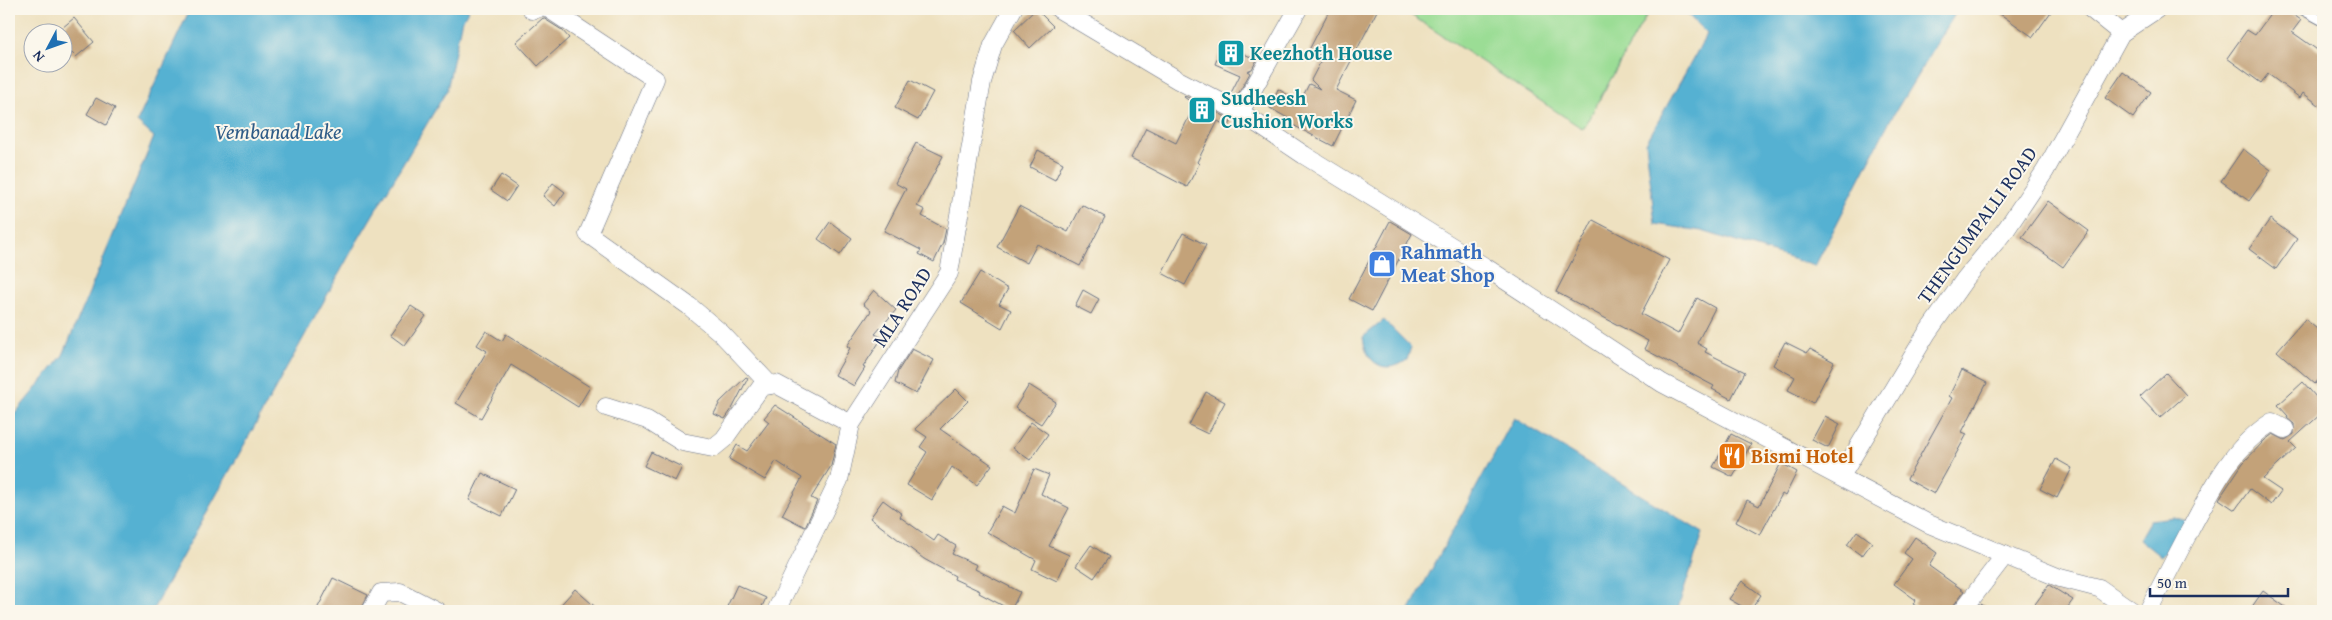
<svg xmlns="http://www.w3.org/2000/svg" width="2332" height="620" font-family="'Gentium Book Plus',serif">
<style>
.green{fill:#9bdd95;stroke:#5b867a}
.water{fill:#54b1d2;stroke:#387098}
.building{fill:#c3a279}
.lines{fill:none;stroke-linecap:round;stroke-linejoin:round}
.lane-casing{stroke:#656d80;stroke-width:11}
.street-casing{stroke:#656d80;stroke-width:19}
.lane{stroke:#fff;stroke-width:9}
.street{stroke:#fff;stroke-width:18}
.labels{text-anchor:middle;stroke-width:4;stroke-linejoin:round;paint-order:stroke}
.culture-label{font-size:20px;font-weight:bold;fill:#0d838f;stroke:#fbf7ec;text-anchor:start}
.street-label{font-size:20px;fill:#1b2f5e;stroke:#fbf7ec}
.shop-label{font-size:20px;font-weight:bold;fill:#366cbe;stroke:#fbf7ec;text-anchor:start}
.food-label{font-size:20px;font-weight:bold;fill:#c56008;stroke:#fbf7ec;text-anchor:start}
.water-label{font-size:21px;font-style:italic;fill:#2f5c87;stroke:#fbf7ec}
</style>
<rect width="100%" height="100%" fill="#fbf7ec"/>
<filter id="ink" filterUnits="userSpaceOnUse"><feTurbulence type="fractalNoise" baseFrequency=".02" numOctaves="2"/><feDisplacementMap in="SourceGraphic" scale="10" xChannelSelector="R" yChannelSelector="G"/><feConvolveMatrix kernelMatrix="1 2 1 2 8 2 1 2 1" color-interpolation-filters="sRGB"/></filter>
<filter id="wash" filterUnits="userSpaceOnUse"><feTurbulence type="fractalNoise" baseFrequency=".0096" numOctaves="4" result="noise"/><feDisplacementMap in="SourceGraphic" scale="20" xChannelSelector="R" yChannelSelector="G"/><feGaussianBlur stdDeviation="1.12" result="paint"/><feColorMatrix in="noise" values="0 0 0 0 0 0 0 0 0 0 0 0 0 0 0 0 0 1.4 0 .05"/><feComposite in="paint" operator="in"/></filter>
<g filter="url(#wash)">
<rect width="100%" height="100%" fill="#eee1c0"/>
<!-- green -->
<path class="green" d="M1402,9H1650L1583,129Z"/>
<!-- water -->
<g class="water">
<path d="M190,9H469L461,23L447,90L355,245L152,611H9V421L63,355L154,137L137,122Z"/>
<path d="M1682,9H1958L1889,122L1815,266L1702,231L1655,224L1646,143L1707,34Z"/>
<path d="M1384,320L1411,347L1407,360C1384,376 1366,363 1363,337Z"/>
<path d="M1514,418L1703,533L1677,611H1409Z"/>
<path d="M2173,517L2190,522L2179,539L2161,557L2139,539L2150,520Z"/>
</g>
<g id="blocks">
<!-- building -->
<g class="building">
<path d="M1036,9L1053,26L1030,48L1014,30Z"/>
<path d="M1330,9H1378L1336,90L1356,100L1333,146L1289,123L1291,120L1270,108L1278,89L1300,102L1309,84L1320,89L1311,80L1323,57L1309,50Z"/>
<path d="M1993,9H2053L2033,37Z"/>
<path d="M2274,9H2285L2301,20L2292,32L2323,54V108L2303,93L2300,98L2268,74L2261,83L2227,58L2247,30L2255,35Z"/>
<path d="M74,18L94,42L76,57L72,53L62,61V28Z"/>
<path d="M543,18L562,30L569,38L538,66L516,42Z"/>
<path d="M1223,44L1257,60L1252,69L1247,71L1250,73L1236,98L1230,95L1240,75L1215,64Z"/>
<path d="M2123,72L2151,92L2133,118L2105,98Z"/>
<path d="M910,80L933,92L918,120L895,108Z"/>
<path d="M1185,96L1232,120L1228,127L1218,121L1197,162L1199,164L1187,187L1131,158L1146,128L1176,143L1195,105L1184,97Z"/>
<path d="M96,98L115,108L106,125L87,114Z"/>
<path d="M916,143L943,156L917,206L925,210L922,216L946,229L943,243L934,262L919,254L921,250L884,231L906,189L895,183Z"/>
<path d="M2243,149L2271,170L2249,201L2221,181Z"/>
<path d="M1038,150L1063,163L1055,180L1030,167Z"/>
<path d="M501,175L517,186L507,201L491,190Z"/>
<path d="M553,183L565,192L555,206L543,196Z"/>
<path d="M2048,201L2089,231L2063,267L2022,237Z"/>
<path d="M1082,205L1105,217L1080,266L1037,244L1027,263L997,247L1019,206L1068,232Z"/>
<path d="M2270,219L2297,239L2276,269L2249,249Z"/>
<path d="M1593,220L1669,260L1641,314L1678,334L1697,298L1715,308L1697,343L1707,349L1705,352L1745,372L1731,399L1712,389L1714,386L1644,349L1648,341L1556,292Z"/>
<path d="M1390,221L1412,234L1372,311L1349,299Z"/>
<path d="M830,222L852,238L840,255L818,239Z"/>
<path d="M1183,233L1206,245L1185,285L1162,273Z"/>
<path d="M980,272L1008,289L999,304L1011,310L1002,328L961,303Z"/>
<path d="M874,290L896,310L875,334L882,338L863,367L865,368L854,386L835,375L850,348L847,346L871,311L863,304Z"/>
<path d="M1083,290L1099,299L1091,314L1075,306Z"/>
<path d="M411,306L426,316L405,346L390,335Z"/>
<path d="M2305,319L2323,334V374L2315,384L2277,351Z"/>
<path d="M486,331L502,341L506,334L590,387L578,407L511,365L481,418L456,403L487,351L477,345Z"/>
<path d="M1785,342L1807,353L1810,349L1834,362L1813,403L1788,390L1795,377L1773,365Z"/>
<path d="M912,349L934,360L916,394L895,383L898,371Z"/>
<path d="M1962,370L1987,383L1962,432L1967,434L1934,494L1907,479L1952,398L1949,396Z"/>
<path d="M2166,373L2186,395L2160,418L2140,397Z"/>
<path d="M746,377L748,378L732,409L725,419L714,414L720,402Z"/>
<path d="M2303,382L2323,405V412L2290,442L2296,448L2263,479L2281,491L2271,505L2250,489L2235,510L2219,499L2243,463L2265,440L2273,434L2285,440L2294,434V424L2287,418L2288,416L2278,405Z"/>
<path d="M1029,385L1056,402L1041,424L1015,408Z"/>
<path d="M956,389L968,401L940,429L992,465L977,485L952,467L932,500L907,485L927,452L920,447L927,437L915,429Z"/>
<path d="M1206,392L1225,402L1208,434L1189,425Z"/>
<path d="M775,405L836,444L831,466L811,498L817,501L805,527L782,515L802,478L776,461L765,480L729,459L737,445L747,451L769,422L764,418Z"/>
<path d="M1825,416L1840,424L1828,448L1812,440Z"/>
<path d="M1031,422L1048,434L1030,460L1013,448Z"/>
<path d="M1731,434L1751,444L1733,477L1713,467Z"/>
<path d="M651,452L682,467L675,481L644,466Z"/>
<path d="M2056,459L2072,468L2057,498L2040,489Z"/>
<path d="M1781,463L1797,472L1785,496L1782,494L1760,535L1736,522L1747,500L1759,506Z"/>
<path d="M1034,469L1049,475L1041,494L1069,508L1049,546L1069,555L1057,581L1032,569L1036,560L987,532L1002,506L1015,513Z"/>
<path d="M482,473L515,489L502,516L469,500Z"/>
<path d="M883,500L902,514L900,517L934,541L938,535L956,546L952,554L977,565L975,569L1020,592L1011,610L979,593L980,591L954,579L955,576L924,559L870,518Z"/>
<path d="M1857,531L1872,542L1862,556L1847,545Z"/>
<path d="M1915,537L1937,553L1929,566L1964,591L1954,605L1952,611H1923L1913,604L1916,600L1894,584L1912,559L1904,553Z"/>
<path d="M1091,545L1109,557L1094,578L1076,566Z"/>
<path d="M333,578L368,595L360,611H316Z"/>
<path d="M1742,581L1761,595L1750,611L1729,599Z"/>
<path d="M737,585L766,598L760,611H725Z"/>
<path d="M2049,585L2073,600L2065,611H2030Z"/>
<path d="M575,589L600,611H555Z"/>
<path d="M2263,591L2291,611H2249Z"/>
<path d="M1981,604L1992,611H1975Z"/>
</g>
</g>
</g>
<g filter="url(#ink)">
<use href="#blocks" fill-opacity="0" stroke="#656d80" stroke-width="1"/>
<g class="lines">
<defs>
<path id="lane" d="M2301,9L2323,21"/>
<g id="street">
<path d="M549,9L655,79L588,234L689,306L721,333L770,385"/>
<path d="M1059,9L1178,80L1240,112L1304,155L1485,267L1662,383L1929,524L2060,578L2099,588L2132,611"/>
<path d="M2091,9L2121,33"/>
<path d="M532,10L537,9"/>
<path d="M1240,112L1298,9"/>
<path d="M606,407L647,420L682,442L713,448L724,439L761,387L776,384L851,424"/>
<path d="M1841,476L1927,333L1965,279L2007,228L2045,171L2121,33L2157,9"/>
<path d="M371,611L381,593L400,592L437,611"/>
<path d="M776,611L839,480L851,424L949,273L982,82L993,45L1013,9"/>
<path d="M1962,611L2005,555"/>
<path d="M2148,611C2162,584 2176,557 2190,530C2212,489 2232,447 2272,422L2285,429"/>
</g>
</defs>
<!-- lane casing -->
<use href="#lane" class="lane-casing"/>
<!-- street casing -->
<use href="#street" class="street-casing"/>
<!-- lane -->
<use href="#lane" class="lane"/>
<!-- street -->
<use href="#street" class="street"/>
</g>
</g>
<!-- icons -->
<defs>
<symbol id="building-square" viewBox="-11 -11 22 22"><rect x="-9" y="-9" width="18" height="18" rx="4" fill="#0f9aa8" stroke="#fbf7ec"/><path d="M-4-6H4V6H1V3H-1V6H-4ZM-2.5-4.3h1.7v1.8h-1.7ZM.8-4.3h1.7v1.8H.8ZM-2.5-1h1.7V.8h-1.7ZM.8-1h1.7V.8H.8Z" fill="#fff"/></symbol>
<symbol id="shop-square" viewBox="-11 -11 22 22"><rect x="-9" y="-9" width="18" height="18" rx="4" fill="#3f7fe0" stroke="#fbf7ec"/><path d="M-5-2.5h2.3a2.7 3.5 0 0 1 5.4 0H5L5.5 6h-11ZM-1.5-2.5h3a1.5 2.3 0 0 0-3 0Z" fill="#fff"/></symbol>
<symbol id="restaurant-square" viewBox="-11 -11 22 22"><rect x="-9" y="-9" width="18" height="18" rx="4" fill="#e8710a" stroke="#fbf7ec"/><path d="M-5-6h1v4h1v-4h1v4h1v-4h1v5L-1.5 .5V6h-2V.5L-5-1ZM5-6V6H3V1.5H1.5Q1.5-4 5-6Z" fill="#fff"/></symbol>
</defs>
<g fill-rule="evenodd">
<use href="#building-square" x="1215" y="37" width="32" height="32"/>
<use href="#building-square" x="1186" y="94" width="32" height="32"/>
<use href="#shop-square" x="1366" y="248" width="32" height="32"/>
<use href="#restaurant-square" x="1716" y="440" width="32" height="32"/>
</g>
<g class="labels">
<!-- culture labels -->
<g class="culture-label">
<text x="1250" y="60">Keezhoth House</text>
<text x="1221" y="105">Sudheesh<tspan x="1221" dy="23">Cushion Works</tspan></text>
</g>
<!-- street labels -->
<g class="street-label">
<text transform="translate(1977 225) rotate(-54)" y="7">THENGUMPALLI ROAD</text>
<text transform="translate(902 307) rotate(-57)" y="7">MLA ROAD</text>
</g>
<!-- shop labels -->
<g class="shop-label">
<text x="1401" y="259">Rahmath<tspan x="1401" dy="23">Meat Shop</tspan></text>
</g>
<!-- food labels -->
<g class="food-label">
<text x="1751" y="463">Bismi Hotel</text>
</g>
<!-- water labels -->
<g class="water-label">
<text x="278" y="139">Vembanad Lake</text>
</g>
</g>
<!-- margin -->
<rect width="2332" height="620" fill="none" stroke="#fbf7ec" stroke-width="30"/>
<!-- north arrow -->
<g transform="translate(48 48) rotate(229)"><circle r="24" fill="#fbf7ec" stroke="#a1a7b3"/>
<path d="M0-4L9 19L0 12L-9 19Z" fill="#1f6fb2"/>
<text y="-8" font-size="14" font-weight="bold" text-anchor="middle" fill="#1b2f5e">N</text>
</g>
<!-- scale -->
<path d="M2150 588v8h138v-8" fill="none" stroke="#1b2f5e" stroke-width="2.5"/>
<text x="2157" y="588" font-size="15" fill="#1b2f5e" stroke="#fbf7ec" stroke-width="4" paint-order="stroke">50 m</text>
</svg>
